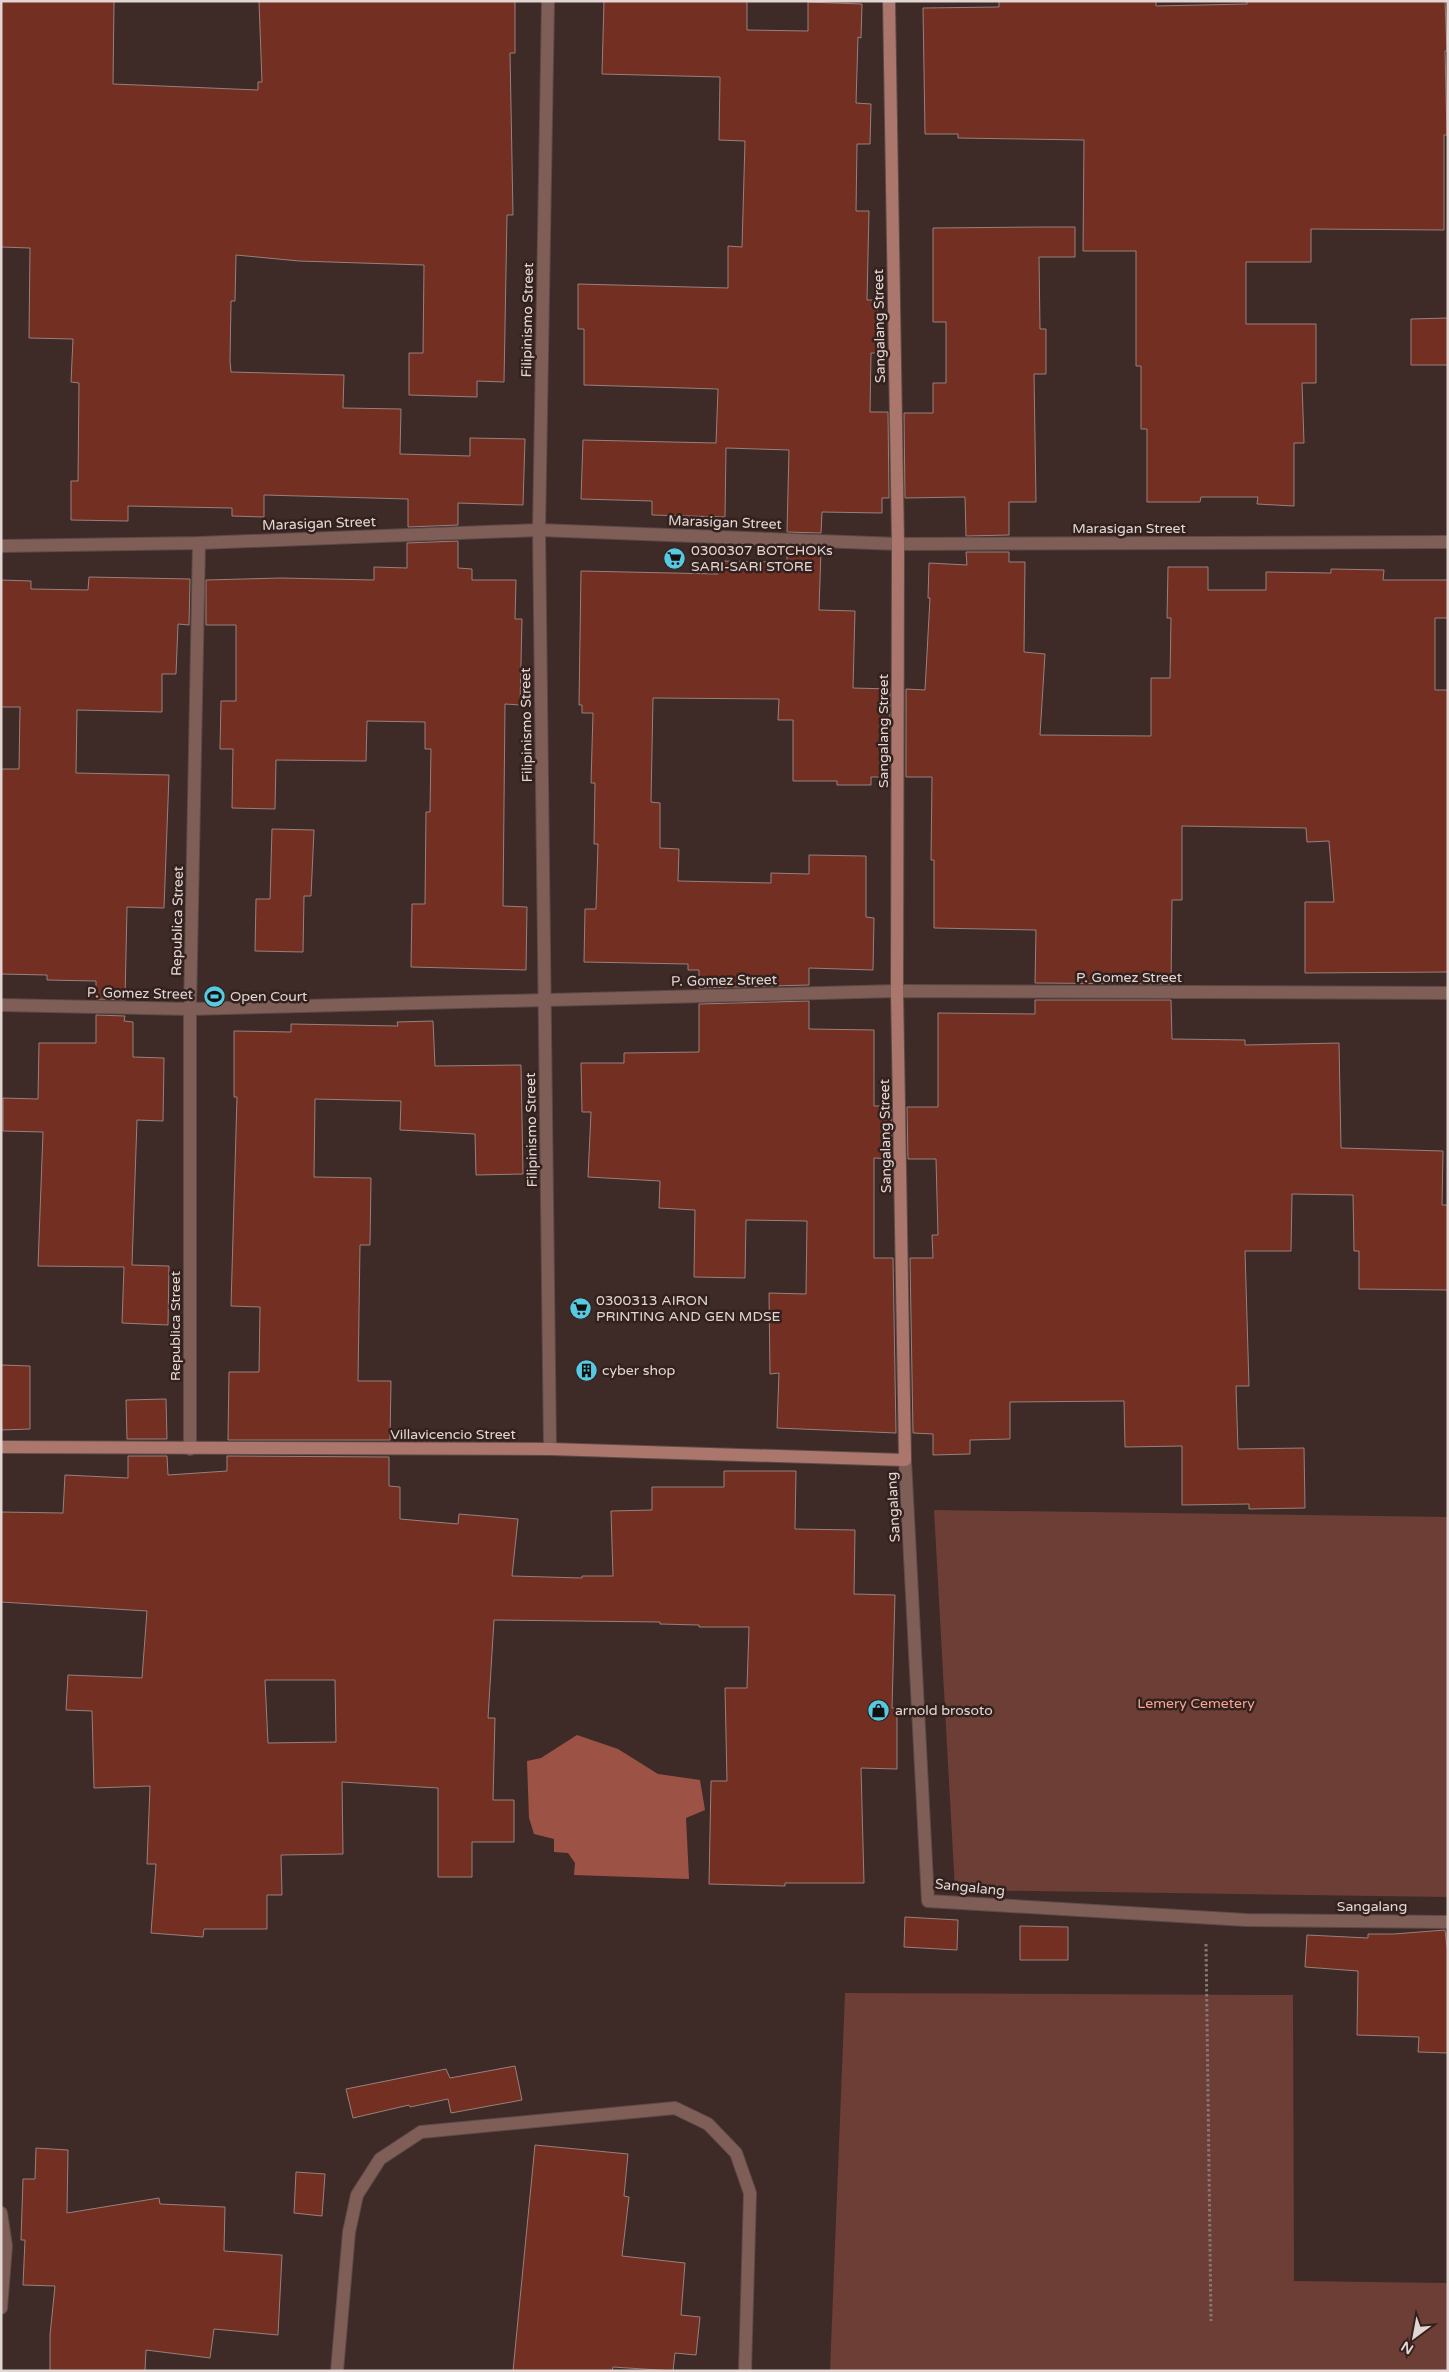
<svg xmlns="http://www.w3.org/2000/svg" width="1449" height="2372" font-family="'Varela Round',sans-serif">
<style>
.green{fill:#6c3e35}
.forest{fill:#9c5345}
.building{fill:#742f23;stroke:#97807c;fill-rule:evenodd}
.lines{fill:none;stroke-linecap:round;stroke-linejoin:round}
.lane-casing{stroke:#5c4a46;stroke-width:14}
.street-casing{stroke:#5c4a46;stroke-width:14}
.secondary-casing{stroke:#5c4a46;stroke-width:14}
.path{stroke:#877773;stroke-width:3;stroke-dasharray:2.5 2.5;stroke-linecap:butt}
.lane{stroke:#7f5e57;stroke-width:12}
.street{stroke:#7f5e57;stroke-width:12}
.secondary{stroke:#ab776c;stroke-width:12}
.labels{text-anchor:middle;stroke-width:5;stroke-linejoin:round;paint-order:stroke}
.street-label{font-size:14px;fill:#e2d6d3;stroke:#33211e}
.poi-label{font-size:14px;fill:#e2d6d3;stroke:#33211e;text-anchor:start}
.park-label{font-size:14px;fill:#f9a594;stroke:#33211e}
</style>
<rect width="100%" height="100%" fill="#3e2b27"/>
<!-- green -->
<g class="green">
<path d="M934,1510L1448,1517V1897L955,1890Z"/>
<path d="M845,1993L1293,1995L1294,2281L1448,2283V2371H830Z"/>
</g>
<!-- forest -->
<path class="forest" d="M577,1735L618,1749L658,1774L700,1780L705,1810L686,1818L689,1879L574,1875L575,1863L568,1853L554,1852V1839L534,1834L529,1818L527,1761L541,1758Z"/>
<!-- building -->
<g class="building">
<path d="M1,1H114L113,84L258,90V82H262L259,1H515V53H510L513,215H507L504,382L477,381V397L409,395V353H423L424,265L299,261L236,255L235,301H231L230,361L231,372L344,375L343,408L401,409L400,454L470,456V438L525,439L523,505L458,503V525L408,527V499L264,495V517L232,516V508L128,506V521L71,520V481H78L79,383L71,382L73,339L29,338L30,248L1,247Z"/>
<path d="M604,1H747V30L808,31V2L862,4L861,38L858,37L856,103L871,104L870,144H857L856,211H869L867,300H878L876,353H871L870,412H888L889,498H882V513L822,512L821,533L787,532L789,450L726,448L725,517L652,515V501L581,499L583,440L716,443L718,389L584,385V329H578V284L728,288V246L742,247L745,141L719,140L720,77L602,74Z"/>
<path d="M999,1H1156V6L1247,4V1H1445L1447,51H1445L1447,135H1444V230L1311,229V262H1246V324H1316V383H1302L1304,443H1294V506L1257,504L1258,497H1201L1200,502H1147V429H1141V366H1136V251H1083L1084,140L958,138V134H925L923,8L999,7Z"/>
<path d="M1041,227H1075V257H1039L1040,329H1046V374H1034L1036,502H1009V535L966,536L965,497L905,498L904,413H933V383H946V322H933V228Z"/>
<path d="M1448,318V365H1411V319Z"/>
<path d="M458,541V568L472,569V580H516L515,619H522L520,705L505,704L503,906L527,907L526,970L411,967L412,904H425L426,812H430L431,749H425V722L367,721L366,761L276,760L275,809L232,808L233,749H220L221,701H236V625H206V580L281,578L374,580V567L407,568V543Z"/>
<path d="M787,548L821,549L819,610L855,611L853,688L890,689L889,777H871V785H837V781H793V720H778L779,699L653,698L651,802L660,803V848L679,849L678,881L771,883V873L809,874V855L866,856V917L874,918L873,970L809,968V985L699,988V970H688V964L584,962L585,909H596L598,844H594L595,783H591L593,713H582V705H579L581,571L718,574V561L787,562Z"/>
<path d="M966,552H1009V562H1025L1024,652L1045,654L1040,735L1151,736V678H1170L1171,618H1167L1168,567H1208V590H1266V572L1331,573V569L1384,570L1383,580H1448V618H1435V690H1448V972L1305,973V902H1334L1329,841L1307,842L1306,828L1182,826V900H1172L1171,984L1035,983L1036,930L934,928V860H931L932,777H906V689L925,690L930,598H928L929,563L967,565Z"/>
<path d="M89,577L190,579L189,625L178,624L176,674H162V712L77,710L76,773L169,775L164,908L127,907L125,1000L96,999V981L47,980V975L1,974V769H19L20,707H1V580L31,581V589L88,590Z"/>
<path d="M272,829L314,830L311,896H304L303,952L255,951L256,899H270Z"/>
<path d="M1035,1000H1171L1172,1039L1245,1040V1045L1339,1043L1341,1148L1443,1151L1442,1205H1448V1290L1359,1289V1251H1354L1353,1195L1292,1194L1291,1251H1245L1249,1386H1236L1238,1449L1304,1448L1305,1508L1249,1509V1504L1182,1505V1446L1125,1447L1124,1401L1010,1402V1439L970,1440V1454L933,1455V1434L913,1433L910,1258H933L932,1235H938L936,1159H908L907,1107H938V1013L1035,1014Z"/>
<path d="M809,1001V1029L874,1030V1106H891L892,1159L874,1158V1258H893L896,1433L777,1428L779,1373L770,1374L769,1293L806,1294L807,1221L746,1220L745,1278L694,1277L695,1210L659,1208L660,1181L588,1177L591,1112H582L581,1063H624V1053L699,1052V1004Z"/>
<path d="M96,1015L125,1016L124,1021L133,1022V1057L164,1058L163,1121L137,1120L132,1265L169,1266L168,1325L122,1323L124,1267L38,1266L43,1132L3,1131V1098L38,1099L39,1043H96Z"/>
<path d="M433,1021L435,1066L521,1065L523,1174L476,1175L475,1134L400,1130L401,1101L315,1099L314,1177L371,1178L370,1245H360L358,1381H391L390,1440H228L229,1372H259L260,1307L231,1306L237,1097H234V1031L291,1032V1024L398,1026L397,1022Z"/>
<path d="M1,1365L30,1366V1429L1,1430Z"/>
<path d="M166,1399L167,1439H127L126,1400Z"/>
<path d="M128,1456H167L168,1475L227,1471V1456L389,1457V1486L400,1487V1519L458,1524L459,1514L518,1519L512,1576L582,1578V1576H613L611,1511L652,1510V1487H724V1471H796L795,1529L855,1530L854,1594L895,1595L892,1708H897V1769L861,1768L864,1883H785V1886L709,1884L711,1781H727L725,1688H747L749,1627H699V1625L660,1624V1622L494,1620L488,1718H495L493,1800H514V1842H472V1877H438V1788L342,1782L343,1854L281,1855L282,1895H267V1929H204L203,1937L151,1933L156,1864H147L150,1786L94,1788L92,1711L66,1710L68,1675L142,1678L147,1611L1,1602V1512L63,1513L65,1475L128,1478ZM265,1680H335L336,1742L268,1743Z"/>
<path d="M905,1917L958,1920L957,1950L904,1947Z"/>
<path d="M1020,1926L1068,1927V1960H1020Z"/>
<path d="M1445,1930L1448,1955V2053L1418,2052L1419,2037L1357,2035L1358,1971L1305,1967L1307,1935L1368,1938V1934H1394Z"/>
<path d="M515,2066L522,2100L451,2113L448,2099L410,2107L409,2105L353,2118L346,2089L446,2069L450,2078Z"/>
<path d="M535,2145L628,2154L624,2196L629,2197L622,2256L685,2263L681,2315L700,2317L696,2355L675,2353L673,2371L613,2367L612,2371H513Z"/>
<path d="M36,2148L68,2150L67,2213L159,2198L160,2204L225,2207L224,2251L282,2255L278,2335L214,2329L210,2358L146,2350L145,2371H50V2335L55,2286L23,2285L25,2240H21L23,2179H35Z"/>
<path d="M296,2172L325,2174L322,2216L294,2213Z"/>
</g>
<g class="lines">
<defs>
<path id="lane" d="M905,1460L928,1901L1246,1920L1448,1922"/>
<g id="street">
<path d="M548,1L539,530L550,1449"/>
<path d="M1,546L199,543L539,530L898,544L1448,542"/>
<path d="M1,1005L190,1009L897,991L1448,993"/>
<path d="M190,1449V1009L199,543"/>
<path d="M1,2213L6,2246L1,2308"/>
<path d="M337,2371L349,2232L357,2195L380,2159L421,2132L675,2108L708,2124L736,2153L750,2193L745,2371"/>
</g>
<path id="secondary" d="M1,1447L550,1449L905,1460L897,991L898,544L889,1"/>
</defs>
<!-- lane casing -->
<use href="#lane" class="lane-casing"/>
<!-- street casing -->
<use href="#street" class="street-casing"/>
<!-- secondary casing -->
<use href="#secondary" class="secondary-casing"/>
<!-- path -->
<path class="path" d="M1206,1944L1211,2321"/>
<!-- lane -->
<use href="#lane" class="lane"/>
<!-- street -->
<use href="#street" class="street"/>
<!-- secondary -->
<use href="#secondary" class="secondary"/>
</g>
<!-- icons -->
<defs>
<symbol id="supermarket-disc" viewBox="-11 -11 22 22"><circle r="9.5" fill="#55cae0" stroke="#33211e"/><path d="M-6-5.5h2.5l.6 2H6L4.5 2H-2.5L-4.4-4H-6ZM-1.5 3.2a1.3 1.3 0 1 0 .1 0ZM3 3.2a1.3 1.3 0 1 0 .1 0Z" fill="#111"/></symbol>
<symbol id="stadium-disc" viewBox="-11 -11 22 22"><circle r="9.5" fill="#55cae0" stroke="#33211e"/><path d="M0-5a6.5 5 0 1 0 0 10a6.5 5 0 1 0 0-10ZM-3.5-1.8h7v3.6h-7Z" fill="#111"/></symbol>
<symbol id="building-disc" viewBox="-11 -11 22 22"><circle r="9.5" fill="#55cae0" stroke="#33211e"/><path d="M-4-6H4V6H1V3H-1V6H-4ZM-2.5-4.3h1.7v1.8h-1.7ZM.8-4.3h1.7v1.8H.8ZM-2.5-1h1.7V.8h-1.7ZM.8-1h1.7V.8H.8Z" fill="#111"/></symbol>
<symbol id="shop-disc" viewBox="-11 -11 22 22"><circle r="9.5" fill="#55cae0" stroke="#33211e"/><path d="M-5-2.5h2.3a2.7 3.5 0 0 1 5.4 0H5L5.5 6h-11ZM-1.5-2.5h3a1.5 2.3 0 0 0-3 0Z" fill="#111"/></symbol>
</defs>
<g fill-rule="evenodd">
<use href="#supermarket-disc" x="662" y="546" width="25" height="25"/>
<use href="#stadium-disc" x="202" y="984" width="25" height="25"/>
<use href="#supermarket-disc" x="568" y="1296" width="25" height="25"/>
<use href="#building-disc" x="574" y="1358" width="25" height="25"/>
<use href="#shop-disc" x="866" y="1698" width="25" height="25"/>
</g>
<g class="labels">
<!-- street labels -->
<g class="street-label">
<text transform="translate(527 320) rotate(-89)" y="5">Filipinismo Street</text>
<text transform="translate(879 326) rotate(-91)" y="5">Sangalang Street</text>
<text transform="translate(725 522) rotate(2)" y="5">Marasigan Street</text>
<text transform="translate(319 523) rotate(-2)" y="5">Marasigan Street</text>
<text x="1129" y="533">Marasigan Street</text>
<text transform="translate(526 725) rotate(-91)" y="5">Filipinismo Street</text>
<text transform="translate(883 731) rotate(-90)" y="5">Sangalang Street</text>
<text transform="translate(177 921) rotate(-89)" y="5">Republica Street</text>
<text x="1129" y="982">P. Gomez Street</text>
<text transform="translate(724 980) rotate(-1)" y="5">P. Gomez Street</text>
<text transform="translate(140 993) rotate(1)" y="5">P. Gomez Street</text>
<text transform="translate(531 1130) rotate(-91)" y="5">Filipinismo Street</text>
<text transform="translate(885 1136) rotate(-91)" y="5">Sangalang Street</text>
<text transform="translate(175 1326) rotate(-90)" y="5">Republica Street</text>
<text x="453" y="1439">Villavicencio Street</text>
<text transform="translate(893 1507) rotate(-93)" y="5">Sangalang</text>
<text transform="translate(970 1887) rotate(6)" y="5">Sangalang</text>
<text x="1372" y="1911">Sangalang</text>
</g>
<!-- poi labels -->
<g class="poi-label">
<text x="691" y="555">0300307 BOTCHOKs<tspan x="691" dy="16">SARI-SARI STORE</tspan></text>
<text x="230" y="1001">Open Court</text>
<text x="596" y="1305">0300313 AIRON<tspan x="596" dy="16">PRINTING AND GEN MDSE</tspan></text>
<text x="602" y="1375">cyber shop</text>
<text x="895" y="1715">arnold brosoto</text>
</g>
<!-- park labels -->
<g class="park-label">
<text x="1196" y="1708">Lemery Cemetery</text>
</g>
</g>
<!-- border -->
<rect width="1449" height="2372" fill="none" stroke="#e2d6d3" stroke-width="5"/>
<!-- north arrow -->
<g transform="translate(1414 2337) rotate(212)" stroke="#33211e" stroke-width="4" paint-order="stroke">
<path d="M0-4L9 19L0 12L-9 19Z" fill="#e2d6d3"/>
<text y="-8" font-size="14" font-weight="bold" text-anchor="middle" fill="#e2d6d3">N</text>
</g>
</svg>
